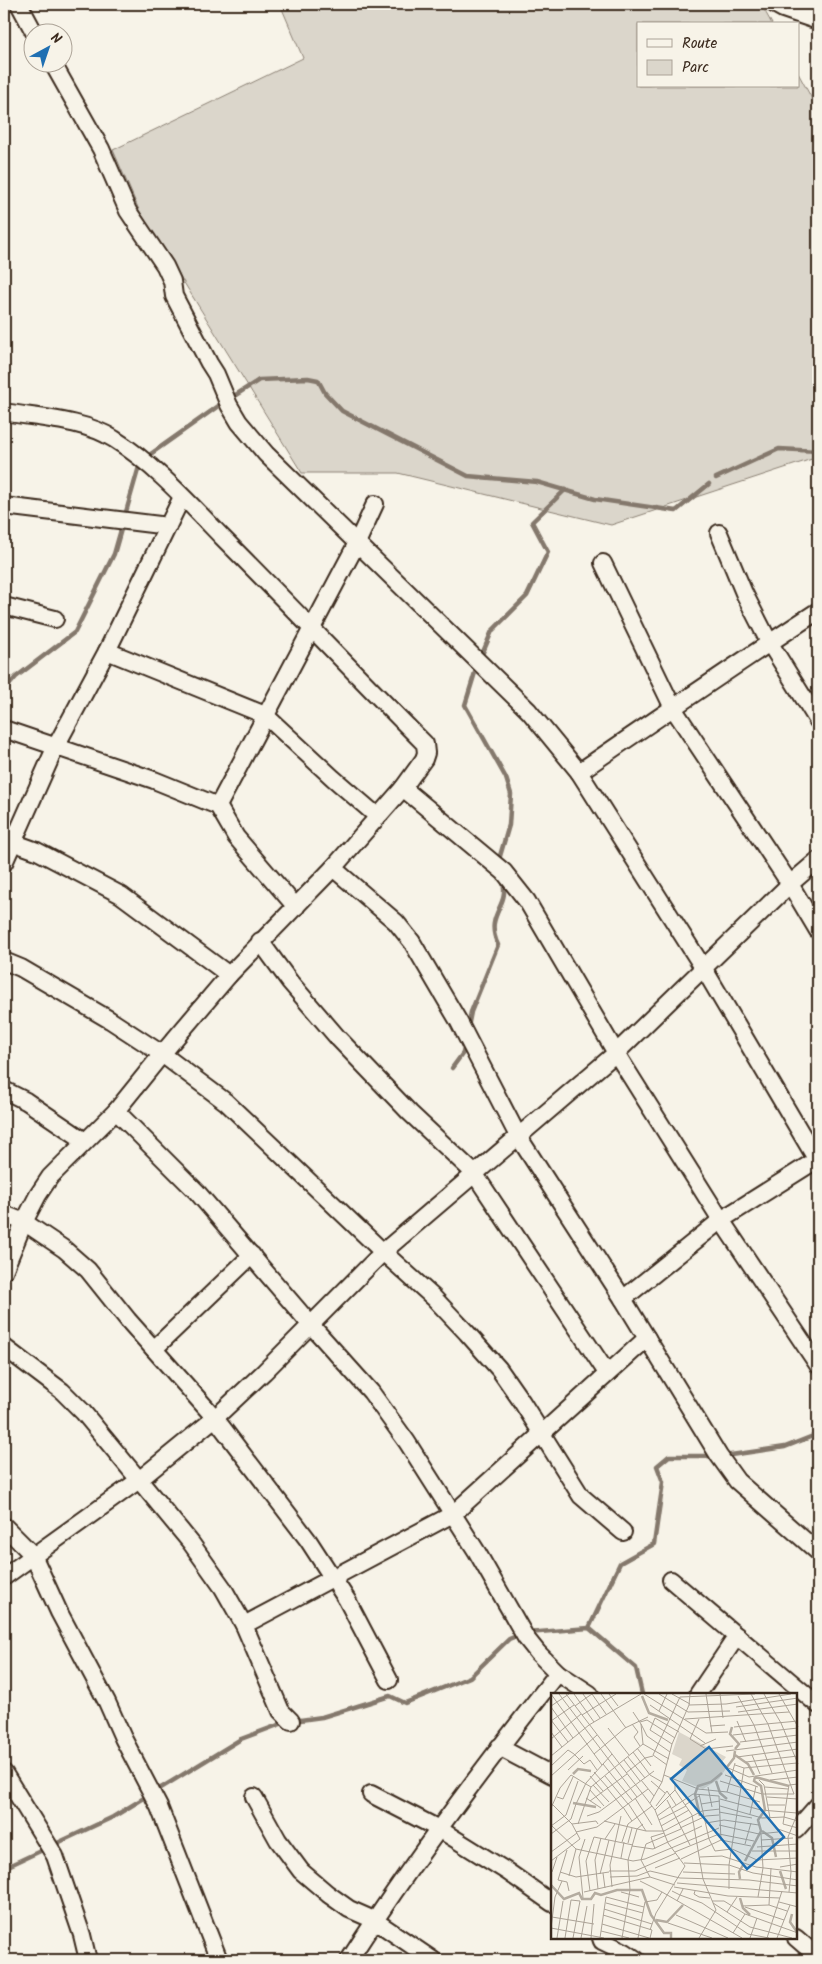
<svg xmlns="http://www.w3.org/2000/svg" width="822" height="1964" font-family="Kalam,sans-serif">
<style>
.green{fill:#dbd6cb;stroke:#8b8074}
.lines{fill:none;stroke-linecap:round;stroke-linejoin:round}
.stream{stroke:#84786c;stroke-width:4.5}
.minor-casing{stroke:#3b2a1e;stroke-width:20}
.minor{stroke:#f7f3e8;stroke-width:16}
.inset-river{fill:none;stroke:#b4aca0;stroke-width:2.5}
.inset-road{fill:none;stroke:#aca397;stroke-width:1}
.view{fill:#1f6fb2;fill-opacity:0.15;stroke:#1f6fb2;stroke-width:2.5}
.inset-edge{fill:none;stroke:#3b2a1e;stroke-width:2.5}
</style>
<rect width="100%" height="100%" fill="#f7f3e8"/>
<filter id="ink" filterUnits="userSpaceOnUse"><feTurbulence type="fractalNoise" baseFrequency=".02" numOctaves="2"/><feDisplacementMap in="SourceGraphic" scale="10" xChannelSelector="R" yChannelSelector="G"/><feConvolveMatrix kernelMatrix="1 2 1 2 8 2 1 2 1" color-interpolation-filters="sRGB"/></filter>
<g filter="url(#ink)">
<!-- green -->
<path class="green" d="M280,4H761L772,24H638V86H798V73L818,110V457L611,525L398,473H302L139,210L113,150L303,58Z"/>
<g class="lines">
<!-- stream -->
<g class="stream">
<path d="M231,398L259,380L308,378L318,380L325,393L342,411L468,476L537,482L595,499L676,511L709,484"/>
<path d="M145,458L224,402"/>
<path d="M716,478L779,449L818,451"/>
<path d="M480,659L492,631L527,596L548,552L532,522L565,490"/>
<path d="M477,666L465,705L506,778L511,794L509,825L500,856L499,863"/>
<path d="M4,691L16,677L75,632L114,554L140,463"/>
<path d="M468,1027L471,1012L498,945C483,913 512,907 502,879"/>
<path d="M452,1068L463,1053L465,1043"/>
<path d="M724,1456L785,1447L818,1434"/>
<path d="M589,1628L620,1563L654,1544L663,1482L657,1466L669,1456H714"/>
<path d="M527,1633L589,1628L636,1668L642,1694"/>
<path d="M156,1791L241,1739L286,1722L322,1717L390,1696L405,1703L470,1677L509,1639L519,1635"/>
<path d="M4,1868L113,1817L149,1795"/>
<path d="M608,1960L612,1950"/>
</g>
<defs>
<g id="minor">
<path d="M19,4L34,32"/>
<path d="M774,4L783,9L818,21"/>
<path d="M52,62L101,149L128,211L165,266L172,281L174,296L209,363L216,374L229,405L239,422L266,454L529,711L579,772L704,969L818,1162"/>
<path d="M4,412C38,418 85,420 114,439C153,463 191,505 223,538C291,606 357,676 425,744L426,753L424,759L403,788L333,868L229,975L162,1054L116,1111L50,1177L38,1195L24,1222L4,1271"/>
<path d="M4,506L168,526"/>
<path d="M719,533L744,593L769,642L818,721"/>
<path d="M603,563L673,708L790,884L818,931"/>
<path d="M4,606L55,619"/>
<path d="M107,651L265,715L333,778L377,816"/>
<path d="M4,729L154,780L218,806L236,837L296,907"/>
<path d="M579,772C658,718 738,663 818,611"/>
<path d="M403,788L504,872L527,901L616,1053L721,1220L818,1365"/>
<path d="M218,806L357,543L375,504"/>
<path d="M4,839L37,851L121,895L229,975"/>
<path d="M4,863L56,746L107,651L182,497"/>
<path d="M333,868L396,922L412,942L459,1022L518,1136L623,1299L719,1456L737,1481L818,1552"/>
<path d="M260,941L290,982L338,1038L410,1113L474,1173L607,1373"/>
<path d="M4,961L21,968L110,1020L162,1054L226,1102L383,1252L434,1298L467,1333L499,1369L522,1402L581,1496L623,1532"/>
<path d="M4,1090L26,1101L85,1141"/>
<path d="M116,1111L197,1192L310,1324L371,1392L407,1442L477,1552L526,1638L538,1653L558,1673L590,1694"/>
<path d="M4,1214L24,1222L64,1249L88,1270L128,1320L215,1418L308,1540L347,1600L389,1680"/>
<path d="M623,1299L721,1220L818,1159"/>
<path d="M4,1347L62,1391L83,1412L191,1543L223,1588L244,1625L281,1711L291,1721"/>
<path d="M154,1349L252,1255"/>
<path d="M4,1526L33,1555L59,1612L107,1702L123,1738L159,1807L219,1960"/>
<path d="M4,1577L139,1480L215,1418L264,1372L383,1252L616,1053L790,884L818,860"/>
<path d="M671,1580L818,1705"/>
<path d="M244,1625L453,1514L647,1338"/>
<path d="M698,1694L737,1636"/>
<path d="M499,1747L552,1775"/>
<path d="M4,1773L55,1856L82,1935L88,1960"/>
<path d="M371,1794L439,1829L508,1872L552,1903"/>
<path d="M254,1797L278,1840L301,1871L328,1894L349,1909L374,1920L433,1960"/>
<path d="M796,1830L818,1805"/>
<path d="M601,1938L602,1941L625,1952L637,1960"/>
<path d="M796,1938L818,1957"/>
<path d="M349,1960C413,1860 484,1766 558,1673"/>
</g>
</defs>
<!-- minor casing -->
<use href="#minor" class="minor-casing"/>
<!-- minor -->
<use href="#minor" class="minor"/>
</g>
</g>
<!-- overview -->
<g transform="translate(551 1693)">
<rect width="246" height="246" fill="#f7f3e8"/>
<path d="M128,39L175,64L171,69L176,74L168,86L152,96L131,88L136,77L128,72L131,66L121,61Z" fill="#dbd6cb"/>
<path class="inset-river" d="M91,3L98,20L117,27M181,34L179,41L188,51L184,56M184,62L197,71L203,82M176,74L183,65L184,58M22,81L27,76L40,78M204,84L238,93M165,88L169,100L176,106M22,110L45,114M149,123L144,101L147,93L160,89L171,80M211,138L221,145L225,164M194,168L210,138L207,127L214,117L210,93L203,88L204,84M229,178L235,196M189,186L188,179L192,172M0,192L13,206L28,200L31,206H40L44,200L50,202L66,197H91L100,222L113,240H120V245M189,205L192,215L199,222M241,221L239,229L246,239M105,227L116,229L132,212"/>
<path class="inset-road" d="M0,1L28,40M8,1L86,104M15,1L104,117L117,150L134,173L105,220L99,237M23,1L43,29M32,1L49,25M50,1L75,35M58,1L67,13M93,1L155,40L177,39M108,1L137,19L179,18M121,1L139,11M155,1L161,40M169,1L172,25M200,1L217,31L243,101H212M213,1L230,30L247,71M228,1L247,34M187,3L203,32L221,80M99,12L154,50M138,12L175,11L240,1M0,13L18,1M24,13L35,5L41,1L55,21M0,14L22,45M185,14L247,5M108,18L116,1M82,19L90,31L92,51M187,19L247,11M31,22L65,1M134,26L238,19M148,26L139,46L155,56L182,53M0,27L17,49M0,28L23,12M186,28L195,49M89,29L96,27L124,45M81,31L87,39L83,44L89,53M90,31L96,43L119,59M159,33L174,32M183,34L247,28M57,35L78,62M0,39L11,54M28,40L51,72M182,42L247,35M0,46L30,21M189,49L247,42M121,51L99,37L104,25L128,39M149,53L165,46M86,55L100,73M175,58L247,49M82,59L99,82L111,89M23,61L33,71L39,67L46,77M43,61L74,35L97,24M201,62L209,81M0,63L38,32L90,1M77,64L94,85M186,64L247,56M73,67L89,88M195,69L247,63M52,71L81,107M116,72L102,62L129,4L204,1M184,72L193,75L246,70M0,73L17,57L23,61M175,74L198,84L247,77M17,77L32,63M43,79L57,95M75,80L94,65L102,63M113,82L147,96L176,99L209,109M174,82L207,94M0,83L46,42M39,83L52,98M54,83L77,111M90,87L103,103M208,87L213,92L219,125M219,87L247,84M100,88L114,100M169,88L211,101M35,90L61,61M124,90V97L141,122L152,186L165,217L148,245M247,91L238,92L232,131L247,135M42,92L58,109M157,94L161,114M214,94L237,96M56,95L72,115M39,97L53,113M176,99L184,70M148,101L158,146L164,158M6,104L12,106L22,84M216,104L247,106M35,105L50,115M84,105L101,132M169,106L210,117L246,120M116,107L139,152M39,108L76,81M0,110L21,131L45,128L47,131M77,110L95,138M99,110L111,89L121,51L138,12L139,1M25,111L35,90M150,111L169,108M134,112L148,103M217,112H234M105,113L116,98L125,112M169,113L211,125L233,124L247,128M72,114L81,128M0,115L9,95L20,82L40,94M121,115L142,101L168,103L170,147M104,117L124,97M168,119L201,125M199,121L205,93M36,123L48,119L103,78M106,123L120,113M108,127L135,113M53,128L95,138H113L151,118L169,116M155,130L173,127L208,132M27,131L40,94L92,51L118,66M0,132L25,156L82,168L94,166L168,135M168,132L208,141L227,139M0,133L15,122L27,88M110,133L138,117M129,135L155,123L168,122M227,136L247,143M25,139L46,134L97,96M0,141L20,126L25,111M54,146L64,131M210,147L242,145M71,149L77,131L101,113M77,150L81,135M194,151L200,130M81,153L102,156L151,133M206,154L247,151M104,156L100,144L113,140M16,157L7,187L16,189L18,198M164,158L181,156L206,167L247,165M201,158H247M0,159L26,140M124,159L168,141L203,148M149,164L171,163L205,174L247,179M70,165L73,149M130,166L170,147L200,153M0,168L29,146L21,131M133,170L178,172L202,180L247,187M229,174L247,171M104,175L129,165M58,178H84L125,160M1,179L6,164M9,179L25,184L58,179M132,179L184,181M52,180L54,195M49,181L58,147M18,183L25,156M59,184L86,183L99,178L129,185L198,187L247,193M89,188L111,199M126,190L247,200M124,192L99,184L90,167L95,151L130,136M61,194L59,172L70,123M123,194L177,203L229,205M47,196L44,167L50,145M178,196V172L193,75M39,198L35,168L43,144L82,152M121,198L129,202L132,196M144,198L143,201L148,204L159,205M33,199L99,184M70,199L88,204M238,199L240,179L237,144L247,119M207,204L212,175L210,141M32,205L28,164L34,146M126,208L129,202L151,210L197,241L218,245M161,208H173L194,221L247,240M228,209L247,214M55,210L92,220M162,210L199,234L241,245M218,212L220,175M191,213L218,212L236,218M194,214L233,227M53,216L101,231M176,219L186,204M52,222L101,237L99,245M125,222L177,245M1,224L43,231M117,230L161,245M51,231L98,245M0,235L53,245M0,235L4,204L11,188M50,238L78,245M182,240L194,221M6,245L12,208M14,245L20,207L29,208L22,245M30,245L36,213M40,245L43,211M49,245L55,204L93,214M71,245L79,197L77,167L86,136L92,131M87,245L94,209L106,207L111,199L191,245M199,245L206,225M216,245L231,198M226,245L239,212"/>
<path class="view" d="M158,54L233,144L196,176L120,86Z"/>
<rect width="246" height="246" class="inset-edge"/>
</g>
<!-- margin -->
<rect width="822" height="1964" fill="none" stroke="#f7f3e8" stroke-width="20"/>
<rect x="10" y="10" width="802" height="1944" fill="none" stroke="#3b2a1e" stroke-width="2" filter="url(#ink)"/>
<!-- legend -->
<rect x="637" y="22" width="162" height="65" fill="#f7f3e8" stroke="#aca397"/>
<rect x="647" y="39" width="25" height="8" fill="#f7f3e8" stroke="#aca397"/>
<text x="682" y="48" font-size="15" fill="#3b2a1e">Route</text>
<rect x="647" y="60" width="25" height="15" fill="#dbd6cb" stroke="#aca397"/>
<text x="682" y="72" font-size="15" fill="#3b2a1e">Parc</text>
<!-- north arrow -->
<g transform="translate(48 48) rotate(40)"><circle r="24" fill="#f7f3e8" stroke="#aca397"/>
<path d="M0-4L9 19L0 12L-9 19Z" fill="#1f6fb2"/>
<text y="-8" font-size="14" font-weight="bold" text-anchor="middle" fill="#3b2a1e">N</text>
</g>
</svg>
